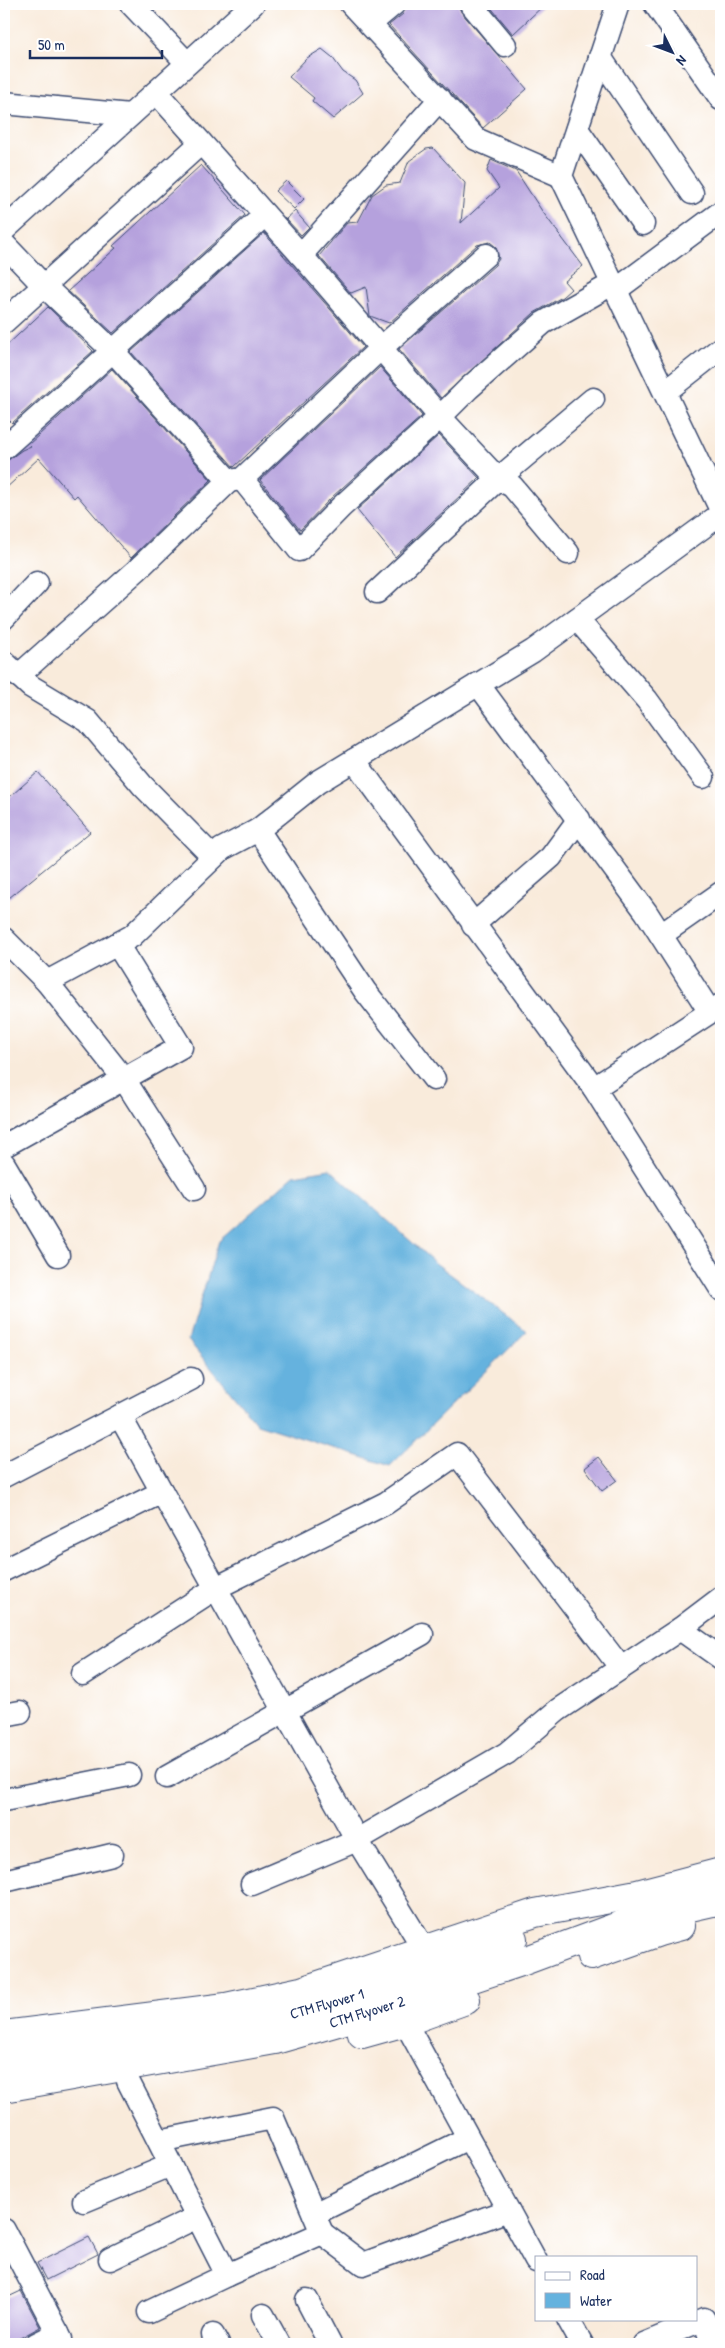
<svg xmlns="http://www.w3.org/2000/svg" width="725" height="2348" font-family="'Patrick Hand',sans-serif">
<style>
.water{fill:#65b2de;stroke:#40709e}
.building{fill:#b5a1dd}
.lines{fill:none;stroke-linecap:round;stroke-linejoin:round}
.minor-casing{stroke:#3c4b71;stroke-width:25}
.major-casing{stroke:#3c4b71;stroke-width:30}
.minor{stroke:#fff;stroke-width:22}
.major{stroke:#fff;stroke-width:28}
.labels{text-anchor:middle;stroke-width:4.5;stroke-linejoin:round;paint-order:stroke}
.street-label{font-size:15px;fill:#1b2f5e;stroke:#fff}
</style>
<rect width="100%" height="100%" fill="#fff"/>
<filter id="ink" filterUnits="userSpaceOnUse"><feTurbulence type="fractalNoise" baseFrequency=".02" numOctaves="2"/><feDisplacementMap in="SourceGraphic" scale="10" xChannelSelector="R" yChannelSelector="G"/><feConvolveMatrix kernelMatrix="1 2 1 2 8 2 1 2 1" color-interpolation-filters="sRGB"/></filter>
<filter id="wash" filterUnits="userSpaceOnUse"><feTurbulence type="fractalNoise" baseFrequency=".0096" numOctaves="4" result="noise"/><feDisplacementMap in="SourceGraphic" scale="20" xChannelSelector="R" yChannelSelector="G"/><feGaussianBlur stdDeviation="1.12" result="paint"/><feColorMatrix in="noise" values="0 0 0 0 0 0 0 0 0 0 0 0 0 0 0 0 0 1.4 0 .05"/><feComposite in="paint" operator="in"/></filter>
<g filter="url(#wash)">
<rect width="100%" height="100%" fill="#f9ebdb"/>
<!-- water -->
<path class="water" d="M330,1169L434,1262L527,1331L390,1466L257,1424L188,1340L219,1241L294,1175Z"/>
<g id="blocks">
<!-- building -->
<g class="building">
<path d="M407,4H458L461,12L527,89L483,128L389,25L403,14Z"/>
<path d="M488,4H545L513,34Z"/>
<path d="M322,49L332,57L343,72L355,80L363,93L333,119L312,101L314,98L289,77L307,58Z"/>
<path d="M433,148L465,183L461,223L499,188L487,171L491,160L516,171L542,211L583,266L564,281L571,289L562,297L534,313L441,398L399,349L495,265L499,259L496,247L490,242L477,245L389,323L370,316L366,287L351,293L319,256L347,223L358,222L372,195L386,185L400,183L409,161L426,149Z"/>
<path d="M201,165L245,215L113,333L68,291L116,248L113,246Z"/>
<path d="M286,181L304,199L294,209L275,191Z"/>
<path d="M295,211L309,227L301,235L286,219Z"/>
<path d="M264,233L363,347L234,467L131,352Z"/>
<path d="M48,307L93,351L12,423L4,415V348Z"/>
<path d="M380,367L422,416L332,497L300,530L260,480Z"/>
<path d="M112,369L211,480L131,558L77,495L74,498L39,458L4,490V463L22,450L31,446L29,444Z"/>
<path d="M439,435L479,478L395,557L357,510Z"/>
<path d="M38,772L90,832L4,902V802Z"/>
<path d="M599,1457L617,1480L602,1491L585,1468Z"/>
<path d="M89,2237L98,2254L46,2280L37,2263Z"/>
<path d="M21,2291L40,2327L9,2344H4V2299Z"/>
</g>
</g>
</g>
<g filter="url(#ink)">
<use href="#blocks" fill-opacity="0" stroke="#3c4b71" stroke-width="1"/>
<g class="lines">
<defs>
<g id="minor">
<path d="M131,4L187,63"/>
<path d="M351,4L476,139L561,176"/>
<path d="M471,4L505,45"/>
<path d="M618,4L561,176L721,510"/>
<path d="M655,4L721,99"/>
<path d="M370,24L394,4"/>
<path d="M600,57L692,193"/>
<path d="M156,92L301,255L440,417L498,479L512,486L568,553"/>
<path d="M4,103L130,115"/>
<path d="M577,129L643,224"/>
<path d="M4,230L253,4"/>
<path d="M4,244L43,285L112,350L229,481L242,479L381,348L486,255"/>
<path d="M301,255L440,99"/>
<path d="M616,290L721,212"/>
<path d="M4,322L201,143"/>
<path d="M665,392L721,348"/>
<path d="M4,448L265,215"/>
<path d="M242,479L299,550L341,507L440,417L469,388L543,323L612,284"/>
<path d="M377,592L498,479L593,399"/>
<path d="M4,618L37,583"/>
<path d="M577,619L647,700L703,777"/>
<path d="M4,662L30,686L88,721L143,786L213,857"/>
<path d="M18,676L137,570L229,481"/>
<path d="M478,684L646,912L710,1012"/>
<path d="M354,760L594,1088L721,1005"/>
<path d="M258,830L365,991L434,1079"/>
<path d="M473,925L551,857L579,819"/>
<path d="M661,935L721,893"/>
<path d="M4,939L47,982L132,936L222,849L258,830L318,782L533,651L721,514"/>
<path d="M47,982L124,1079L194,1189"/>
<path d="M594,1088L721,1289"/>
<path d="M4,1146L181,1047L117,944"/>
<path d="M4,1164L58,1255"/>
<path d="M120,1416L162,1492"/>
<path d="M4,1476L191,1379"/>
<path d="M4,1570L162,1492L357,1840L424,1949"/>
<path d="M680,1629L721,1598"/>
<path d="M83,1674L216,1588L386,1503L457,1454L621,1668"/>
<path d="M4,1715L20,1712"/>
<path d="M167,1777L422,1634"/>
<path d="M4,1800L129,1775"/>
<path d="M4,1881L112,1855"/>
<path d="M252,1884L357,1840L507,1753L558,1710L680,1629L721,1658"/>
<path d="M405,2022L536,2261"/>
<path d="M128,2081L227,2275L322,2233L273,2118L159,2141"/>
<path d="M84,2201L171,2165"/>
<path d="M314,2214L468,2138"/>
<path d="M4,2230L61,2339"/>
<path d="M322,2233L363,2264L508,2210"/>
<path d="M110,2259L197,2217"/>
<path d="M307,2300L330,2344"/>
<path d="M149,2312L227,2275"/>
<path d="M263,2315L279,2344"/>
<path d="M568,2319L582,2344"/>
<path d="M213,2335L218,2344"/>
<path d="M36,2344L58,2333"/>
<path d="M644,2344L704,2319L712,2344"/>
</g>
<g id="major">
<path d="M591,1956L659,1932L681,1926"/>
<path d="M362,2034L405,2022L466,2000"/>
<path d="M4,2035L226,2007L301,1991L535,1913L637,1894L721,1872"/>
<path d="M4,2061C96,2048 193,2037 284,2017C363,2000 438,1967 513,1939"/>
<path d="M4,2088L275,2040L362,2015L524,1961L637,1919L721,1900"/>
</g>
</defs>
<!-- minor casing -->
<use href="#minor" class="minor-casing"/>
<!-- major casing -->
<use href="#major" class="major-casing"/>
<!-- minor -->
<use href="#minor" class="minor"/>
<!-- major -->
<use href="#major" class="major"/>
</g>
</g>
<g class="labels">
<!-- street labels -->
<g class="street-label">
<text transform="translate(327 2004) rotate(-16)" y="5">CTM Flyover 1</text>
<text transform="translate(367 2012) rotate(-17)" y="5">CTM Flyover 2</text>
</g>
</g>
<!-- margin -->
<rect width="725" height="2348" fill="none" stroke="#fff" stroke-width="20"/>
<!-- legend -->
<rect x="535" y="2256" width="162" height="65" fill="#ffffff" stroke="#a4acbf"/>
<rect x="545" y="2272" width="25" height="8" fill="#ffffff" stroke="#a4acbf"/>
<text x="580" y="2280" font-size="15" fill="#1b2f5e">Road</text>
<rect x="545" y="2293" width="25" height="15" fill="#65b2de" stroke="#a4acbf"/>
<text x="580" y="2306" font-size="15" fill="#1b2f5e">Water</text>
<!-- north arrow -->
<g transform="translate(672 52) rotate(132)" stroke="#ffffff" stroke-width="4" paint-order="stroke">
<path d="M0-4L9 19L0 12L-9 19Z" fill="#1b2f5e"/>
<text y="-8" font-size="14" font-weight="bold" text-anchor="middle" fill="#1b2f5e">N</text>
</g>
<!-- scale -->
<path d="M30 50v8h132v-8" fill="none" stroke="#1b2f5e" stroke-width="2.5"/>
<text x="38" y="50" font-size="15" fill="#1b2f5e" stroke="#ffffff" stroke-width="4" paint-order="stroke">50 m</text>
</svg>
